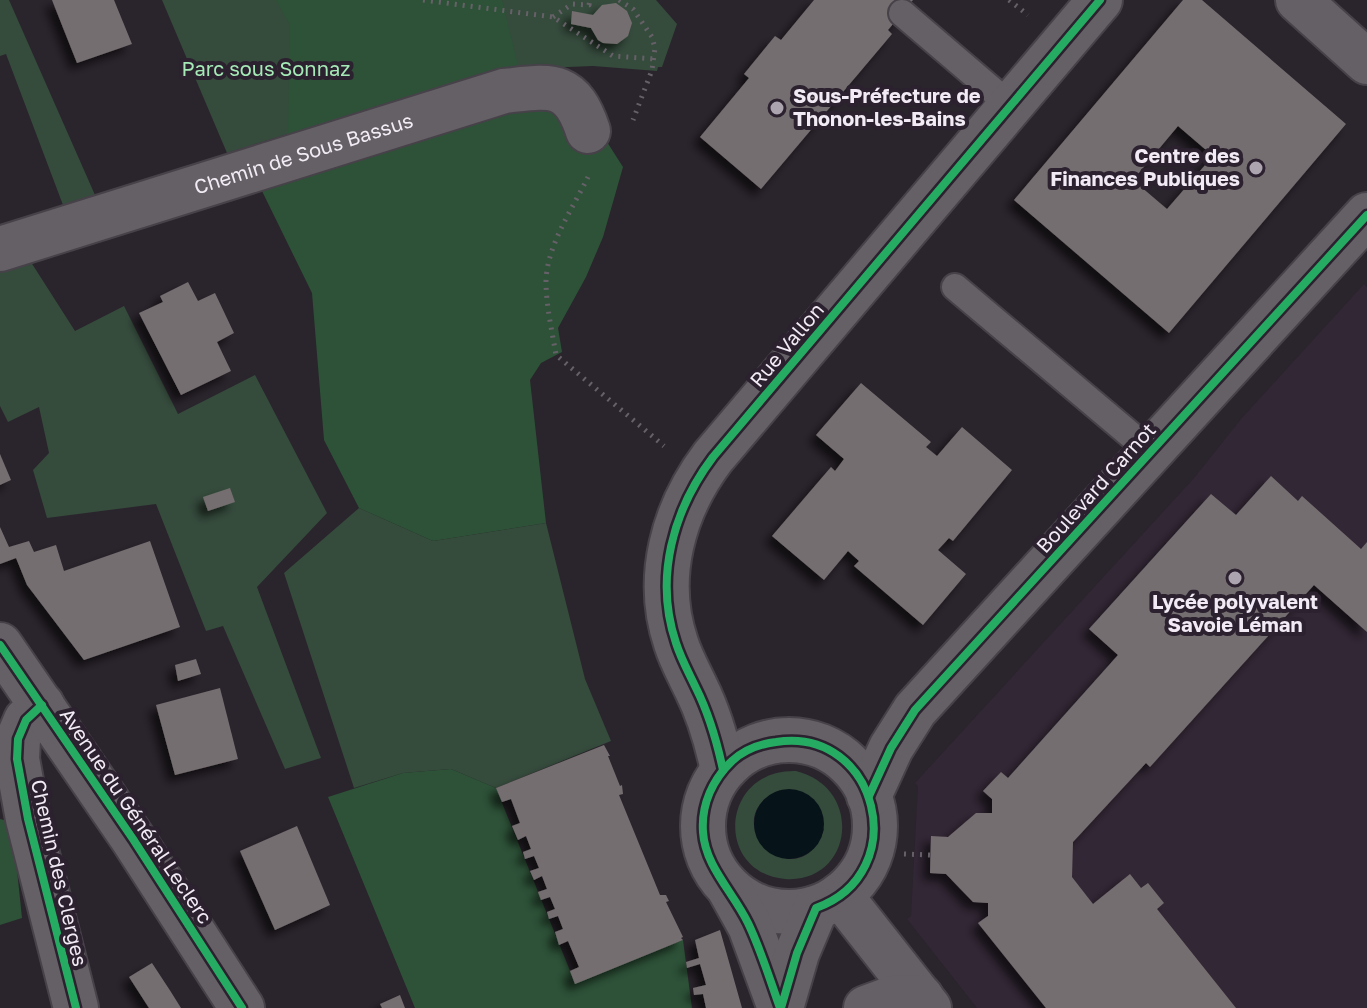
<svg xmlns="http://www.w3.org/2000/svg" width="1367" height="1008" font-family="'Golos Text',sans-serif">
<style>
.education{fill:#322735}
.green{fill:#354b3c;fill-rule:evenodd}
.forest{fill:#2d5238}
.water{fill:#061319}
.building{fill:#756e70;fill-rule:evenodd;filter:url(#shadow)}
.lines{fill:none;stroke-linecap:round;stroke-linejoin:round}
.service-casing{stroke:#474249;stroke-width:30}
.minor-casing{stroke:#474249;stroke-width:48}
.tertiary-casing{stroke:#474249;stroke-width:48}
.path{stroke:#666168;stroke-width:5;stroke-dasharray:2 6;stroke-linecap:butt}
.service{stroke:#646065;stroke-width:26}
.minor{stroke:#646065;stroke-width:44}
.tertiary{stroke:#646065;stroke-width:44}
.cycleway-casing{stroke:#2b212f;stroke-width:13}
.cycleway{stroke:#26ab63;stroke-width:8}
.poi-dot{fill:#aca5af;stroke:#2b212f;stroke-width:3}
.labels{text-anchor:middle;stroke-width:8;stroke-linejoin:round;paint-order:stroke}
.park-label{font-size:20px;fill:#a5eab6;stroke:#2b212f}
.poi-label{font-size:20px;font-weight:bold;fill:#f2ebf5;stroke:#2b212f;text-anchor:start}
.street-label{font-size:20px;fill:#f2ebf5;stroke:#2b212f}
</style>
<defs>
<filter id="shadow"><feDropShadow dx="-7" dy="7" stdDeviation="4" flood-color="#0009"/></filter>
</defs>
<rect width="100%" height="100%" fill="#2a242c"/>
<!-- education -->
<path class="education" d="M1364,284L1367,287V1008H977L907,919L911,916L918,786L915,783L1194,478L1241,419Z"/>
<!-- green -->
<g class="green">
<path d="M0,0H9L95,195L63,205L6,54L0,56Z"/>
<path d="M162,0H656L677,24L662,67H658L657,71L593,66L519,69L465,79L227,153Z"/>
<path d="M29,259L75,331L124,306L178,414L255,375L327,513L257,587L321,758L285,769L223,626L206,631L156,504L47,518L33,470L49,453L39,407L8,422L0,406V269Z"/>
<path d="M359,508L433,541L546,523L585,679L611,741L496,788L451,769L403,773L354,788L284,573Z"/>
<path d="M796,771C865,788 853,884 785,879C714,873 720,769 796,771ZM780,790L824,829C800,903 710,820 780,790Z"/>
</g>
<!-- forest -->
<g class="forest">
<path d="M276,0H502L519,69L593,120L623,167L603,237L586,277L558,328L562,352L541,363L530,380L546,523L433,541L359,508L324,440L312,293L261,189L288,134L290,25Z"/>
<path d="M451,769L496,788L575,983L683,940L692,1008H415L328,797L403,773Z"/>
<path d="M0,819L12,822L22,918L0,925Z"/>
</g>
<!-- water -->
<circle class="water" cx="789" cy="824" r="35"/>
<!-- building -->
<g class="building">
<path d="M52,0H114L132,44L77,63Z"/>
<path d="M814,0H913L888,30L892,34L761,189L700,137L749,78L744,74L775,36L781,40Z"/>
<path d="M1183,0H1202L1346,124L1169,333L1014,200ZM1178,126L1213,156L1167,209L1133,180Z"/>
<path d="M616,3L627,11L632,23L628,36L617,44L603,43L598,40L591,28L571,24L572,11L593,15L602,5Z"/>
<path d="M188,282L198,301L215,293L234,333L217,342L231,371L181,395L139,313L163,302L160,296Z"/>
<path d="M861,383L931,442L926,447L937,456L962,427L1012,470L953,541L949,538L938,550L966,574L923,625L854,566L859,561L848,551L824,580L772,536L831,467L835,471L844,459L816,435Z"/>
<path d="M0,454L11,480L0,485Z"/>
<path d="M1271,476L1298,501L1302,496L1361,549L1367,542V632L1314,585L1150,767L1146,763L1073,842L1072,877L1093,904L1130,874L1141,888L1148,883L1164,903L1157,909L1236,1008H1046L978,923L988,916V903L973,902L946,874L930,873L931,836L948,837L976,813H992V799L983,791L1001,772L1008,778L1118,655L1089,629L1211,494L1236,515Z"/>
<path d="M230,488L235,502L208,511L203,497Z"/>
<path d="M0,527L9,547L29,541L34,552L56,545L64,571L150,541L180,627L84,660L27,585L16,558L0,564Z"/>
<path d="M196,659L201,674L178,681L175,665Z"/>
<path d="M220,688L238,759L175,775L156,705Z"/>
<path d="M604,745L610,756H608L620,786L622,785L623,794L619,795L660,895H666L669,901L666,902L683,937L681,938L683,940L575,984L570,971L579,967L568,941L559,945L555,932L563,929L558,916L549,919L547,912L555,909L550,897L541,900L538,892L547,889L542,876L534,880L530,871L539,868L534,856L525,859L523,852L531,849L526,836L518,840L512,826L520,823L511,799L502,802L496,788Z"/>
<path d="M297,826L330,905L275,930L240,851Z"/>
<path d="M720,930L742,1008H706L703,994L694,995L693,988L706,985L700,964L687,968L686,962L699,958L695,940Z"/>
<path d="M152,963L171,992L181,1008H149L129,977Z"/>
<path d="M400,995L405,1008H382L380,1004Z"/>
</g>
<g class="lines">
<defs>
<g id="service">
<path d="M902,13L1011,106"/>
<path d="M955,287L1151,452"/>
</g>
<g id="minor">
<path id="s1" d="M0,249L504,91C551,86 571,80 588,131"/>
<path d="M42,705L26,720L18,739L17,759L28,819L76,1008"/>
</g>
<g id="tertiary">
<path d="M1298,0L1367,62"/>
<path d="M0,645L133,839L242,1008"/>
<circle cx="789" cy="826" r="86"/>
<path d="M723,770C717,742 709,714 696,688C689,673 681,659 676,643C654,578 673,510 713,457L1100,0"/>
<path d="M869,796L891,748L915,710L1367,215"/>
<path d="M730,890L750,926L780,1008"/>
<path d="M840,895L929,1008"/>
<path d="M781,1008L797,953L816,908"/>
<path d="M866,1008L893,998L921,997"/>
</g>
</defs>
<!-- service casing -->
<use href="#service" class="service-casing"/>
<!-- minor casing -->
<use href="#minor" class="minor-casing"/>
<!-- tertiary casing -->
<use href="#tertiary" class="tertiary-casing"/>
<!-- path -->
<g class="path">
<path d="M423,0L553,17L613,56L655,59"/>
<path d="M619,0L633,9L652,37L655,48L652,70L633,120"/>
<path d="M1009,0L1028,15"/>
<path d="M553,17L572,4L589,5L590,0"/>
<path d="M588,177C573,208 547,245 546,281C546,305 552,331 556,355L664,446"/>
<path d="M904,854L930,855"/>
</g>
<!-- service -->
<use href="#service" class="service"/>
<!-- minor -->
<use href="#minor" class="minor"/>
<!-- tertiary -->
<use href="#tertiary" class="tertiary"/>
<defs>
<g id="cycleway">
<path d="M0,645L133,839L242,1008"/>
<path d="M42,705L26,720L18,739L17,759L28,819L76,1008"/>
<path d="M723,770C717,742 709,714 696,688C689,673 681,659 676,643C654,578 673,510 713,457L1100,0"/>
<path d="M869,796L891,748L915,710L1367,215"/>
<path d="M780,1008C770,980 761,950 748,923C733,892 705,866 703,832C701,804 713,779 732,761C744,750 760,744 776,742C878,726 914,873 816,908L797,953L781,1008"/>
</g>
</defs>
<!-- cycleway casing -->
<use href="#cycleway" class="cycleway-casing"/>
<!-- cycleway -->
<use href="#cycleway" class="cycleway"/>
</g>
<!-- markers -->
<g class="poi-dot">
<circle cx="777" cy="108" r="8"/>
<circle cx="1256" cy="168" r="8"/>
<circle cx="1235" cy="578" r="8"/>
</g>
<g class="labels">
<!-- park labels -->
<g class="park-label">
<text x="266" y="76">Parc sous Sonnaz</text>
</g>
<!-- poi labels -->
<g class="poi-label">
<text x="793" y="103">Sous-Préfecture de<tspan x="793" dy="23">Thonon-les-Bains</tspan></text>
<text x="1240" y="163" text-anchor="end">Centre des<tspan x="1240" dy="23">Finances Publiques</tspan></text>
<text x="1235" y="609" text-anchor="middle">Lycée polyvalent<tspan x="1235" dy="23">Savoie Léman</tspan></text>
</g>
<!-- street labels -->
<g class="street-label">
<text dy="7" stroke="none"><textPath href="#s1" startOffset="318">Chemin de Sous Bassus</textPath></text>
<text transform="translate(787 345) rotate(-50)" y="7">Rue Vallon</text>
<text transform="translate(1096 488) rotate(-48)" y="7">Boulevard Carnot</text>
<text transform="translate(136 816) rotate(56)" y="7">Avenue du Général Leclerc</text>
<text transform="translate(59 873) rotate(77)" y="7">Chemin des Clerges</text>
</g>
</g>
</svg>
